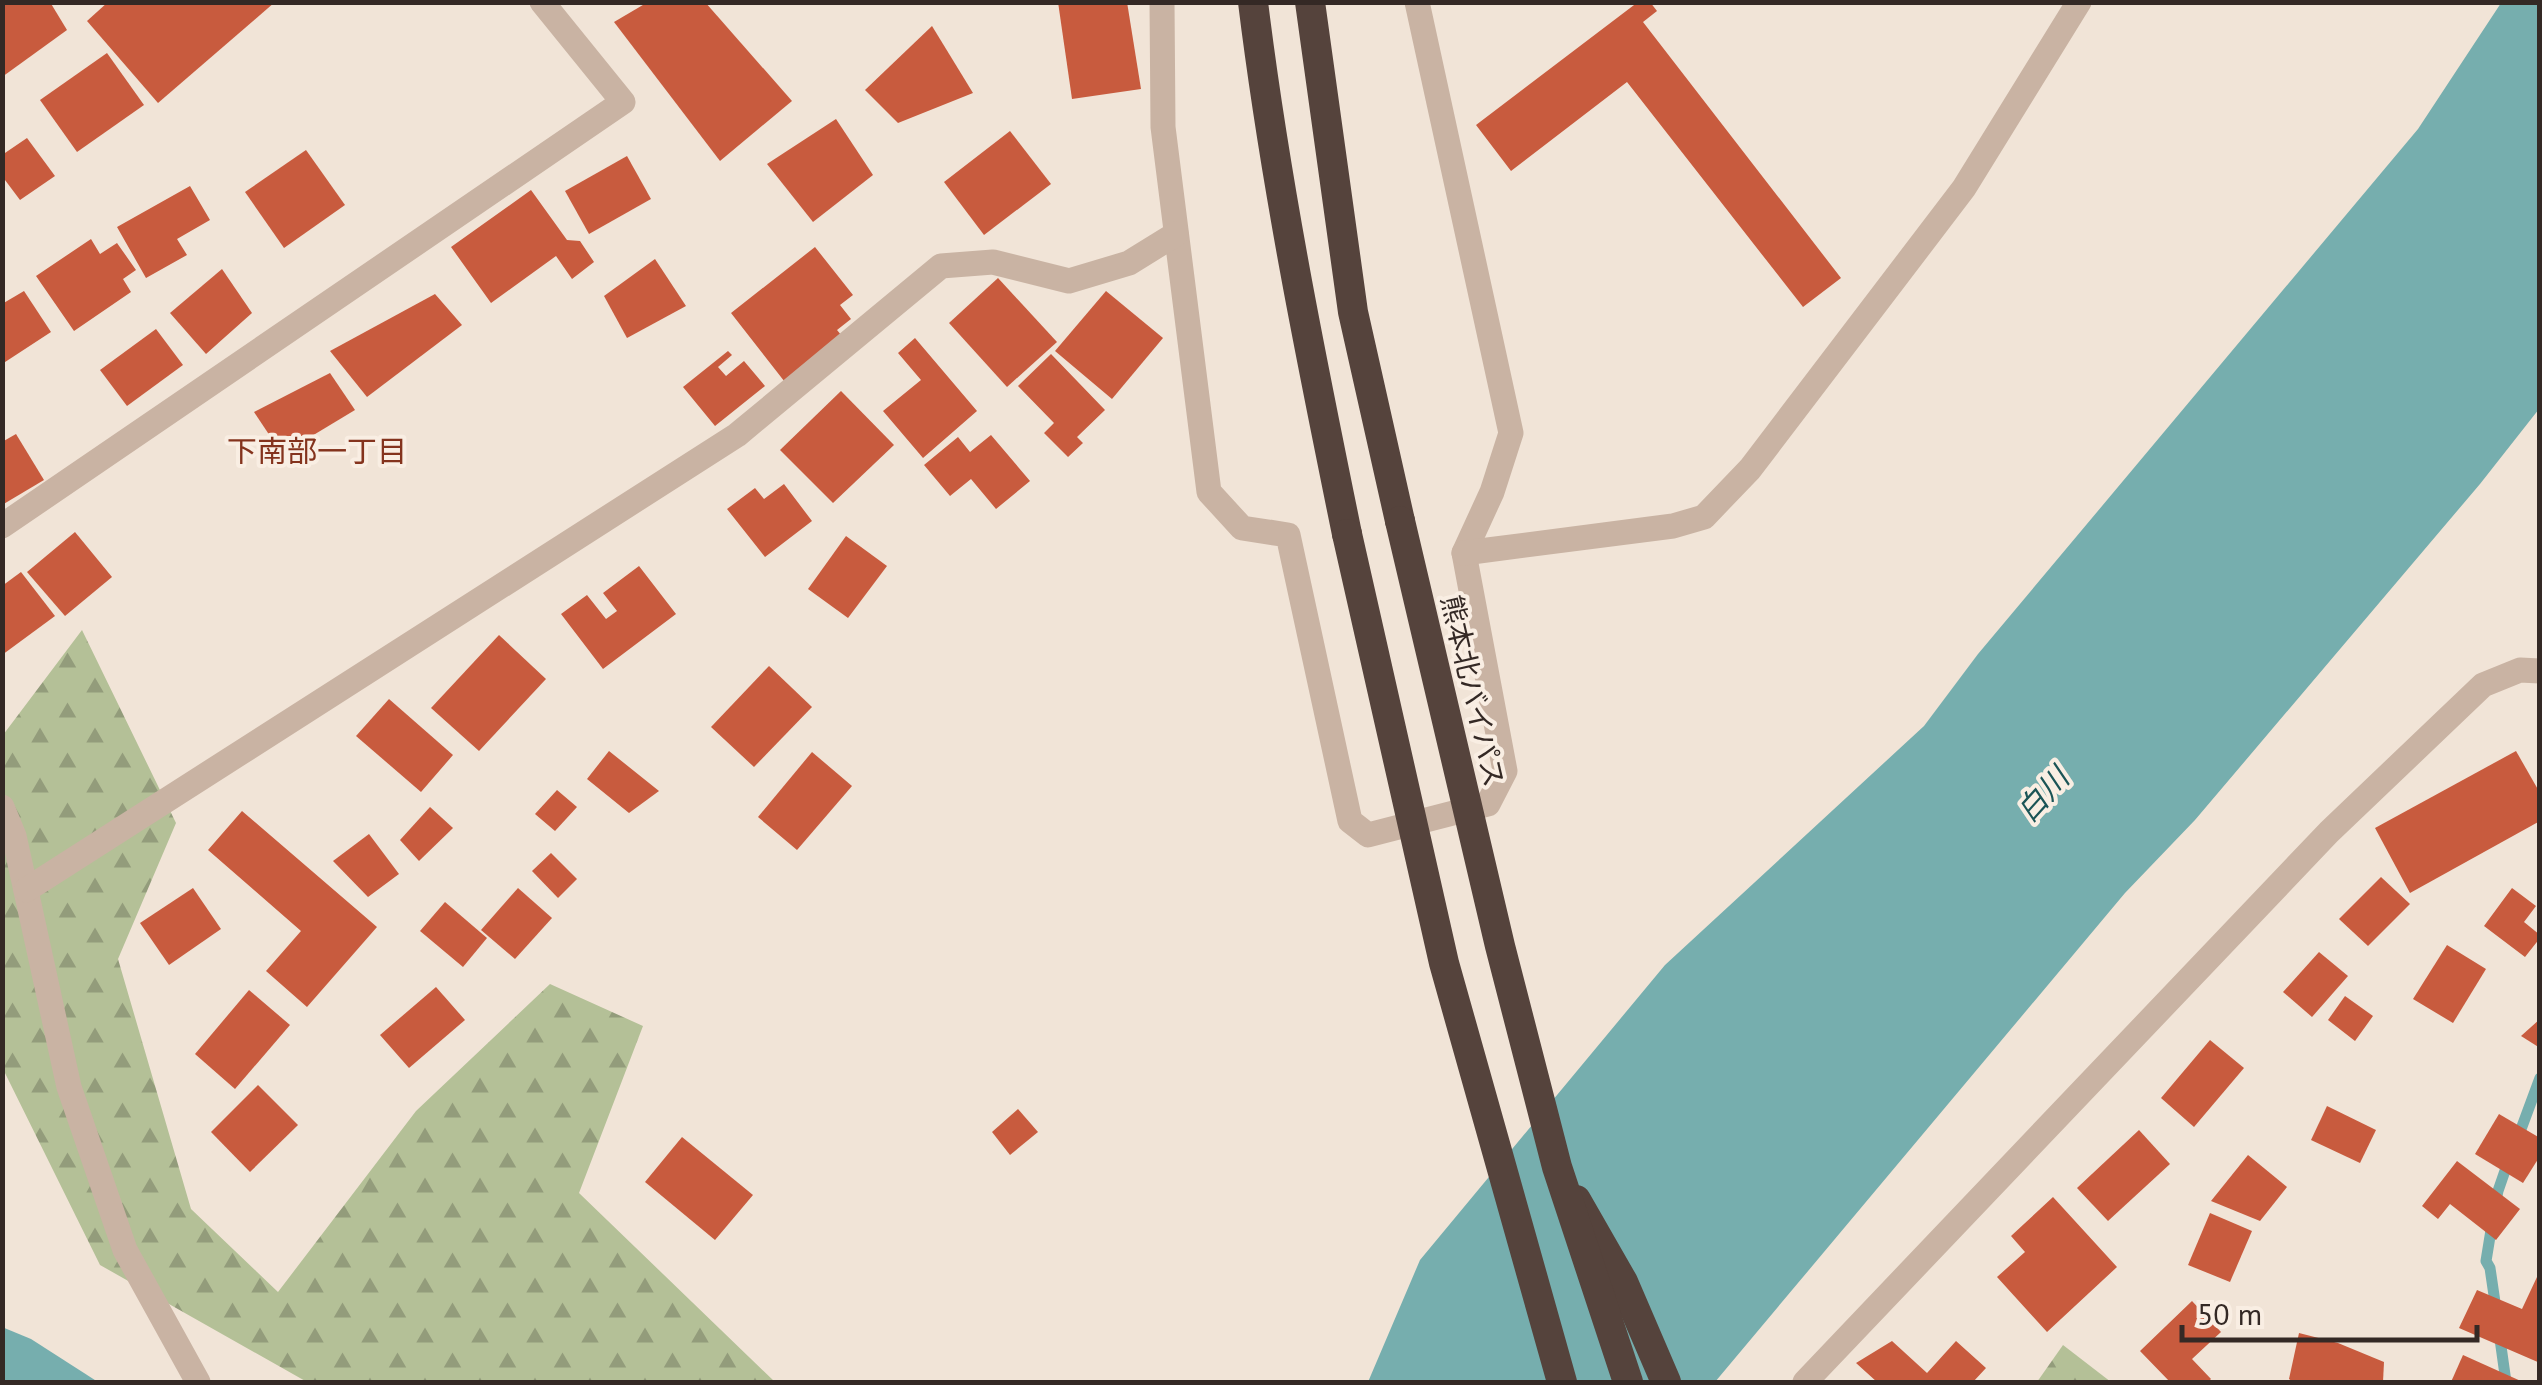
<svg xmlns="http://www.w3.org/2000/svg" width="2542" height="1385" font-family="'PT Sans','Noto Sans JP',sans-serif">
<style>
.forest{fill:url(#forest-firs)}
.water{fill:#76aeae}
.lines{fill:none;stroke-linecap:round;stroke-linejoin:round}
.stream{stroke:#76aeae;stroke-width:11}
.building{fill:#c85b3e}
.street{stroke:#c9b3a3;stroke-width:25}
.highway{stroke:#55433c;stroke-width:30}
.highway-bridge{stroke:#55433c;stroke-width:30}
.labels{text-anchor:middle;stroke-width:8;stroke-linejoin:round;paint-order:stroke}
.street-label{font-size:28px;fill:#342925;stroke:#f9eee3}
.neighbourhood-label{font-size:30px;fill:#84331d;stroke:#f9eee3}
.water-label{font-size:30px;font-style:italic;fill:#1b5456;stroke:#f9eee3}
</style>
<defs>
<pattern id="forest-firs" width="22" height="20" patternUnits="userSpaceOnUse" patternTransform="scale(2.5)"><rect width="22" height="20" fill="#b4c097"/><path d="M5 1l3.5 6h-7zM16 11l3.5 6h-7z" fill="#939c7b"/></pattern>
</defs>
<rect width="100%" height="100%" fill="#f1e4d7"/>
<!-- forest -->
<g class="forest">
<path d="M82,630L176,823L118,959L191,1209L278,1292L416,1111L550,984L643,1026L579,1193L775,1382H307L100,1265L3,1069V735Z"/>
<path d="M2063,1345L2111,1382H2037Z"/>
</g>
<!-- water -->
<g class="water">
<path d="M2501,3H2539V409L2480,484L2195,820L2125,893L1715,1382H1368L1420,1260L1665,965L1924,726L1978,654L2418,129Z"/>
<path d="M2,1327L31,1339L98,1382H3Z"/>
</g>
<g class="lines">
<!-- stream -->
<g class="stream">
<path d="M2517,1140L2540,1078"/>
<path d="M2495,1206L2498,1191L2508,1162"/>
<path d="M2492,1224L2486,1261L2490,1268L2496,1309"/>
<path d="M2499,1332L2506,1382"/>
</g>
</g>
<!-- building -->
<g class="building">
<path d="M2,2H50L67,30L2,77Z"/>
<path d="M108,2H275L158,103L87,21Z"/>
<path d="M648,2H705L792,101L720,161L614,22Z"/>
<path d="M1058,2H1127L1141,89L1072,99Z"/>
<path d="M1638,2H1650L1657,11L1643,22L1841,278L1803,307L1627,82L1511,171L1476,125Z"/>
<path d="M932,26L973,93L898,123L865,90Z"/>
<path d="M107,53L144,105L77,152L40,100Z"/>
<path d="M836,119L873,175L813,222L767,164Z"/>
<path d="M1010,131L1051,184L984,235L944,182Z"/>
<path d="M27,138L55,176L20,200L2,176V155Z"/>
<path d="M306,150L345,205L284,248L245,192Z"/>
<path d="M627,156L651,199L589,234L565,191Z"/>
<path d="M190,186L210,220L177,239L187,255L146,278L117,227Z"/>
<path d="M531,190L567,240L580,241L594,262L572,279L556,256L491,303L451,247Z"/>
<path d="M91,239L100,254L117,243L136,270L123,279L131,292L74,331L36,276Z"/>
<path d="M815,247L853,295L840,305L851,319L837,330L846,341L788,386L731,313Z"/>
<path d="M655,259L686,306L627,338L604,296Z"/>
<path d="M222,269L252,313L206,354L170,313Z"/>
<path d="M998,278L1057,342L1007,387L949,323Z"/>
<path d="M24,291L51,332L2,364V304Z"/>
<path d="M1106,291L1163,338L1112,399L1055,351Z"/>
<path d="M435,294L462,325L367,397L330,351Z"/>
<path d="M156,329L183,365L127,406L100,370Z"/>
<path d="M915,338L977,411L923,458L883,411L921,380L898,353Z"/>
<path d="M728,351L732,355L718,367L726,376L744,361L765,386L715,426L683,387Z"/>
<path d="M1051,354L1105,410L1077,437L1083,443L1068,457L1044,433L1054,423L1018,386Z"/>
<path d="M330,373L355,410L282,454L254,412Z"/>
<path d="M841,391L894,445L833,503L780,450Z"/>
<path d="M16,434L44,480L2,505V442Z"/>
<path d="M991,435L1030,481L996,509L971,479L950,496L924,465L958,437L970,452Z"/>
<path d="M784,484L812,521L765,557L727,509L755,488L764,499Z"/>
<path d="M75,532L112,577L65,616L27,572Z"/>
<path d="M846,536L887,566L848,618L808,589Z"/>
<path d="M639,566L676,614L603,669L561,614L587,595L606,619L617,611L603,593Z"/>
<path d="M21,572L55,616L2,655V586Z"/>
<path d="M499,635L546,679L479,751L431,708Z"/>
<path d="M769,666L812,707L754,767L711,727Z"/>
<path d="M389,699L453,755L421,792L356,736Z"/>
<path d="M609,751L659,791L629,813L587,779Z"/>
<path d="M2516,751L2540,793V821L2410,893L2375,828Z"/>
<path d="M812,752L852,786L797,850L758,817Z"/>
<path d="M557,790L577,807L555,831L535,814Z"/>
<path d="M430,807L453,828L419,861L400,840Z"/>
<path d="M242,811L377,927L307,1007L266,971L301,931L208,850Z"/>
<path d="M369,834L399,874L368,897L333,861Z"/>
<path d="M551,853L577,879L558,898L532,871Z"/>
<path d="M2381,877L2410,904L2368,946L2339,919Z"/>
<path d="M193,888L221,929L169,965L140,923Z"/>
<path d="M518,888L552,918L515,959L481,930Z"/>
<path d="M2512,888L2536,906L2524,922L2540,935V938L2525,957L2484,926Z"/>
<path d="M445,902L487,938L463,967L420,931Z"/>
<path d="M2447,945L2486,969L2453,1023L2413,999Z"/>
<path d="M2319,952L2348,976L2312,1017L2283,992Z"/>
<path d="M436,987L465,1020L409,1068L380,1035Z"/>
<path d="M249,990L290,1025L235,1089L195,1054Z"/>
<path d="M2345,996L2373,1016L2355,1041L2328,1020Z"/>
<path d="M2540,1019V1048L2521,1036Z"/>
<path d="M2210,1040L2244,1068L2194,1127L2161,1098Z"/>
<path d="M258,1085L298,1125L250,1172L211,1132Z"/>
<path d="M2327,1106L2376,1130L2360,1163L2311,1140Z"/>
<path d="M1018,1109L1038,1132L1010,1155L992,1132Z"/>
<path d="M2499,1114L2540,1138V1156L2523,1183L2475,1154Z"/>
<path d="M2139,1130L2170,1164L2108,1221L2077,1188Z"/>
<path d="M682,1137L753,1195L715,1240L645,1182Z"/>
<path d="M2248,1155L2287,1187L2260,1221L2211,1201Z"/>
<path d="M2457,1161L2520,1209L2496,1240L2450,1204L2438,1219L2422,1206Z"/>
<path d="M2053,1197L2117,1267L2047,1332L1997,1277L2025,1252L2011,1236Z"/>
<path d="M2210,1213L2252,1231L2230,1282L2188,1265Z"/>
<path d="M2537,1277L2540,1278V1363L2459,1328L2477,1290L2522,1309Z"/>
<path d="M2192,1301L2221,1332L2192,1359L2211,1379L2208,1382H2170L2140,1351Z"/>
<path d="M2299,1333L2338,1343L2384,1362L2383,1382H2293L2289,1379Z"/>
<path d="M1892,1341L1927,1373L1956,1341L1986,1368L1973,1382H1877L1856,1363Z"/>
<path d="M2463,1355L2523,1382H2451Z"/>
</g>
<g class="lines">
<!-- street -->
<g class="street">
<path d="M1162,2L1163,127L1209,492L1242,528L1288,535L1350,821L1368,835L1488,804L1505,771L1464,553L1492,492L1511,433L1417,2"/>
<path d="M2,526L623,102L542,2"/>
<path d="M1464,553L1673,526L1704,517L1750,469L1964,188L2079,2"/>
<path d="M2,807L14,836L69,1087L125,1250L198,1382"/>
<path d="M26,890L737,435L941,266L993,262L1069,281L1129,263L1176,234"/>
<path d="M1805,1382L2329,832L2483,685L2520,670L2540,671"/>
</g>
<!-- highway -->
<g class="highway">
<path d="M1253,2C1275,181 1311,358 1347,534"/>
<path d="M1310,2L1353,312L1400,521"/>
<path d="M1576,1200L1623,1282L1666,1382"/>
</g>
<!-- highway-bridge -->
<g class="highway-bridge">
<path d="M1400,521L1500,946L1557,1167L1628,1382"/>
<path d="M1347,534L1444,963L1562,1382"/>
</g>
</g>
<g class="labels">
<!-- street labels -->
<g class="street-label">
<text transform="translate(1473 691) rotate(77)" y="10">熊本北バイパス</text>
</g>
<!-- neighbourhood labels -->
<g class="neighbourhood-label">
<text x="317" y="462">下南部一丁目</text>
</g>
<!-- water labels -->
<g class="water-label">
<text transform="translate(2043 795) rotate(-48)" y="10">白川</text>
</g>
</g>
<!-- border -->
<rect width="2542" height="1385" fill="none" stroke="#342925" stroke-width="10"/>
<!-- scale -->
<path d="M2182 1325v15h295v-15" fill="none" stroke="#342925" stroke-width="5"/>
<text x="2197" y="1325" font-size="30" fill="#342925" stroke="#f9eee3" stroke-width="8" paint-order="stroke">50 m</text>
</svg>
